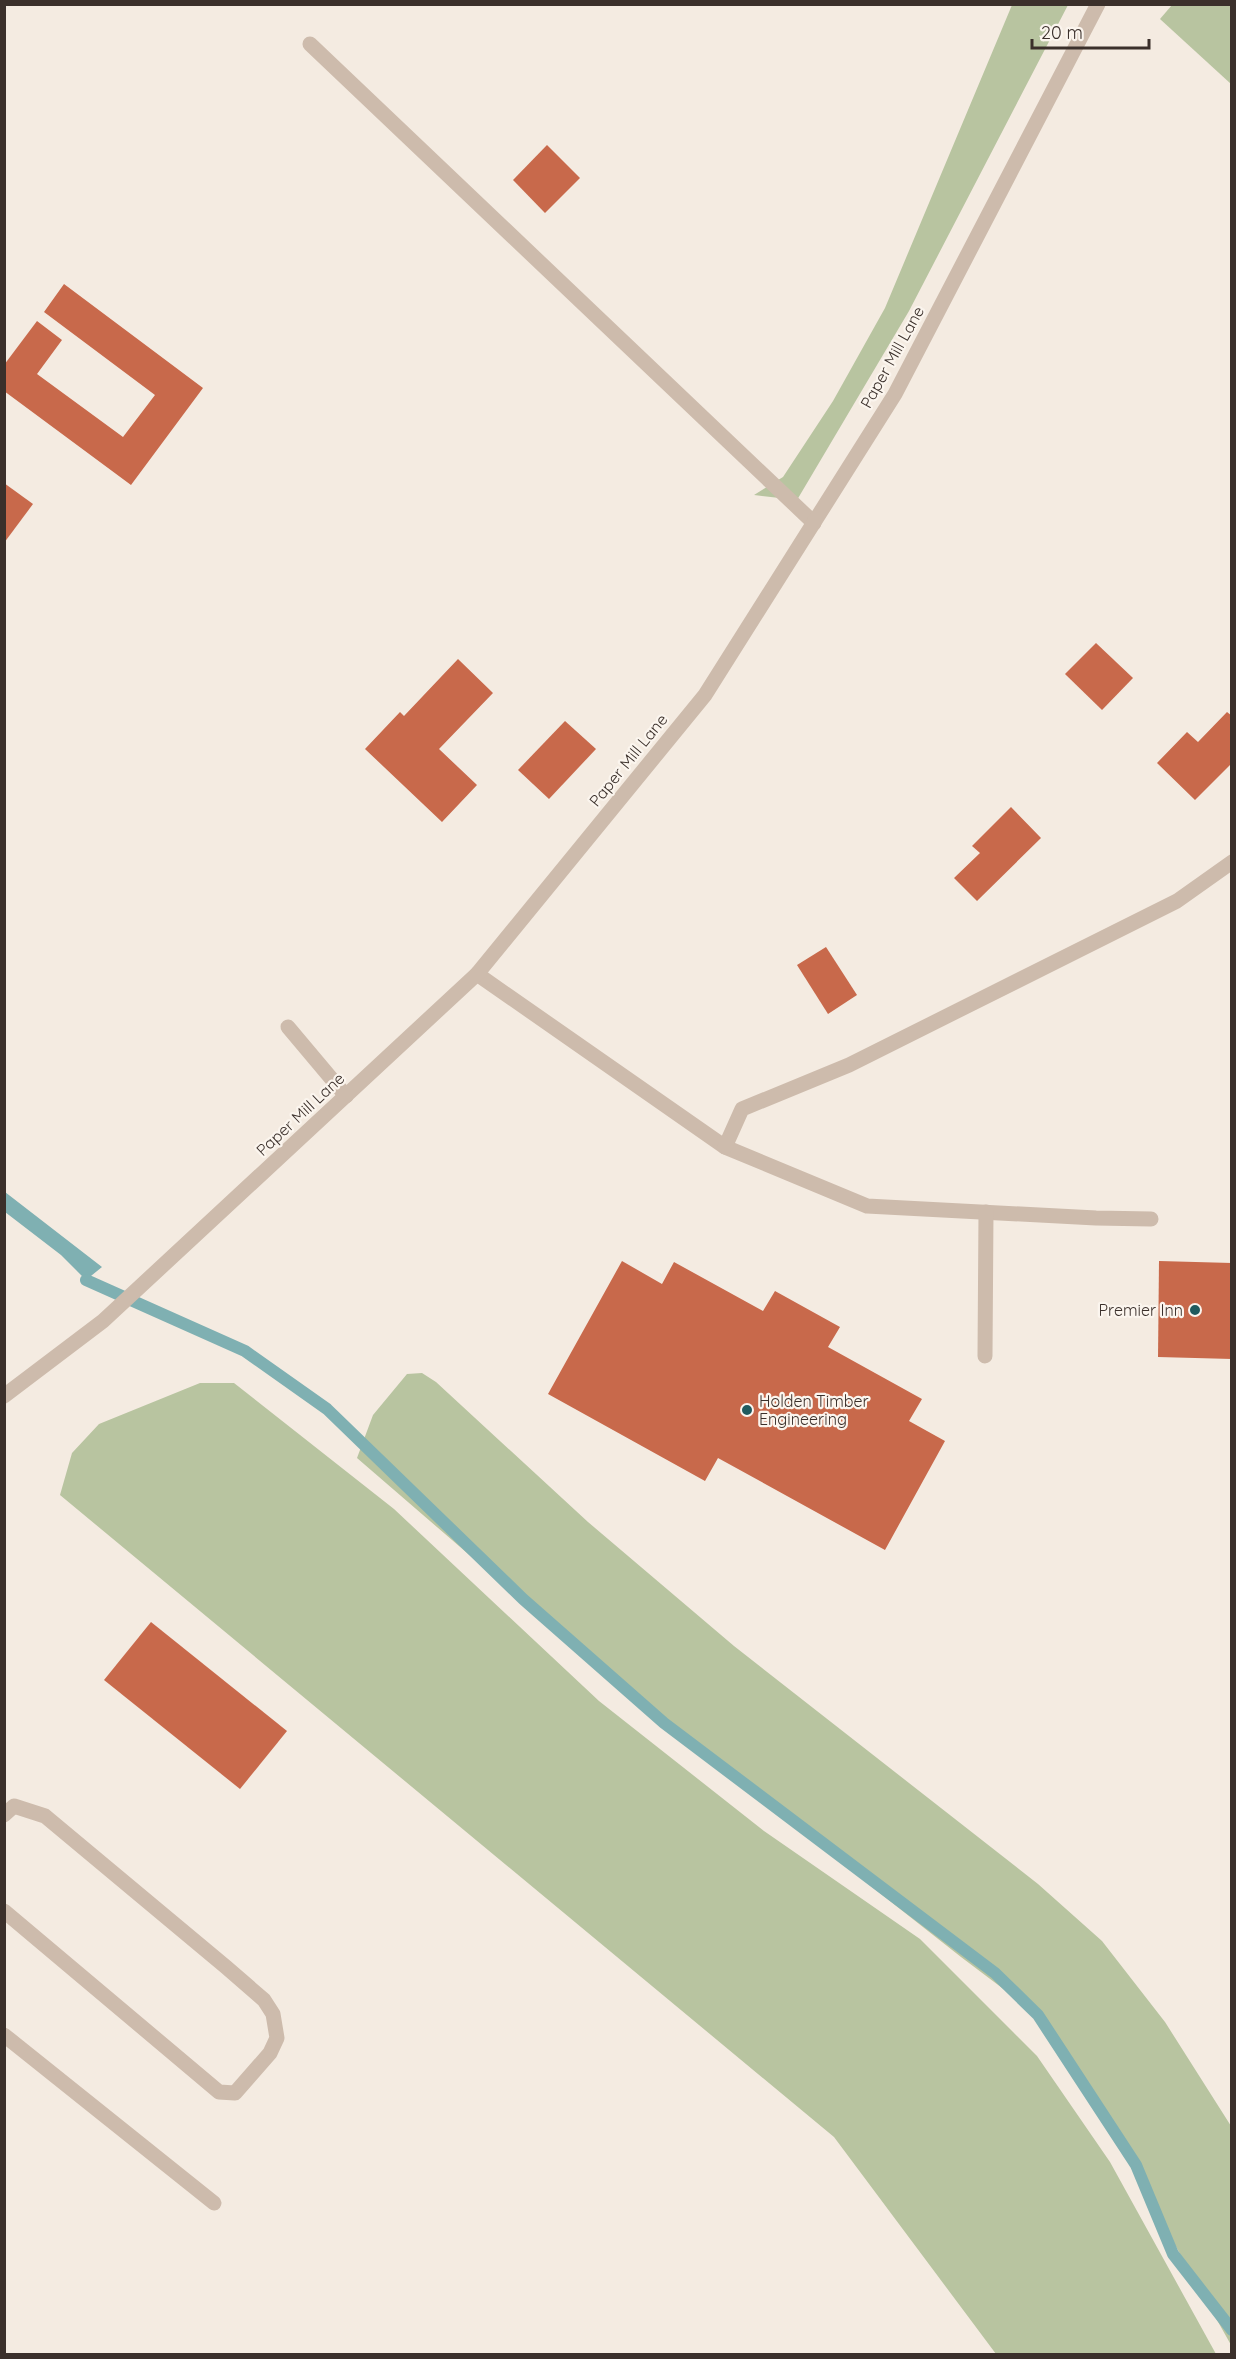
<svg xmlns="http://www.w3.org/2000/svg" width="1236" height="2359" font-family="Quicksand,sans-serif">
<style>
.green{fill:#b8c4a0}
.water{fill:#7fb0b2}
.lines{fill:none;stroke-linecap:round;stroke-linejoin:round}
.stream{stroke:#7fb0b2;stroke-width:12}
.building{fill:#c8694b}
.service{stroke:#cdbbac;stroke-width:15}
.minor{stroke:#cdbbac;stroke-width:15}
.poi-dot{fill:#1f5a5e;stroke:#fbf5ee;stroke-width:2}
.labels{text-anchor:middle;stroke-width:4.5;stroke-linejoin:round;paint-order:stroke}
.street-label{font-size:16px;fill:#3b302b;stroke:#fbf5ee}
.poi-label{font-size:16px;fill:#3b302b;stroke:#fbf5ee;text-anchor:end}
</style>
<rect width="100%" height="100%" fill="#f4ebe1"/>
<!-- green -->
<g class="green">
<path d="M1012,5H1068L909,311L797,500L754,495L783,477L833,401L885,308Z"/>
<path d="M1172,5H1231V84L1160,19Z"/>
<path d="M422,1373L436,1382L588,1522L734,1646L1038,1884L1102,1941L1165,2022L1231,2126V2345L1117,2141L1066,2064L1038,2015L961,1957L664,1723L357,1458L373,1415L407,1374Z"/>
<path d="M200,1383H234L394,1509L599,1701L764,1831L920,1939L1037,2056L1110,2162L1216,2354H996L834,2137L60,1495L72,1453L99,1424Z"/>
</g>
<!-- water -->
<path class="water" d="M4,1192H5L102,1267L86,1280L61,1255L5,1212Z"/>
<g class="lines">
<!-- stream -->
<path class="stream" d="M86,1280L245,1351L327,1409L523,1599L664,1723L995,1973L1038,2015L1136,2165L1173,2254L1232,2330"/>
</g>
<!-- building -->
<g class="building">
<path d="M547,145L580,178L545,213L513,180Z"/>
<path d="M64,284L203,388L131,485L4,391V365L37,321L62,340L37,374L123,437L155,395L44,312Z"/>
<path d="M4,483L33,504L4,543Z"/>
<path d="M1096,643L1133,678L1102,710L1065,674Z"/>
<path d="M458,659L493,693L439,749L477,785L442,822L365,749L400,712L404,716Z"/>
<path d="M1227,712L1232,716V763L1195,800L1157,763L1187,732L1198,742Z"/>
<path d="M565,721L596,749L549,799L518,770Z"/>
<path d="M1011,807L1041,838L977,901L954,878L980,853L972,846Z"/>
<path d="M826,947L857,995L828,1014L797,965Z"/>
<path d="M622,1261L662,1284L674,1262L763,1311L775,1291L840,1327L828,1347L922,1399L909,1421L945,1441L885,1550L718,1458L705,1481L548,1394Z"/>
<path d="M1159,1261L1232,1263V1359L1158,1357Z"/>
<path d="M151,1622L287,1731L240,1789L104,1680Z"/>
</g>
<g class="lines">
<!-- service -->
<g class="service">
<path d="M310,44L814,523"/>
<path d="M477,974L725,1147L867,1206L1096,1218L1151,1219"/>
<path d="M288,1027L346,1096"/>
<path d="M725,1147L742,1109L849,1065L1177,901L1232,862"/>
<path d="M985,1356L986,1212"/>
<path d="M4,1815L14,1806L45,1816L226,1967L264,2000L273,2014L277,2038L270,2053L235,2093L219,2092L4,1911"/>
<path d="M4,2035L214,2203"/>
</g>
<!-- minor -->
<path class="minor" d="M4,1396L103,1321L477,974L705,695L895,394L1098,4"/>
</g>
<!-- markers -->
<g class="poi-dot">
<circle cx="1195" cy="1310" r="6"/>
<circle cx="747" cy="1410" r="6"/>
</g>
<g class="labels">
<!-- street labels -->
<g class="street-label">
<text transform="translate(892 357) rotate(-61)" y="6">Paper Mill Lane</text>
<text transform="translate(628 760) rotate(-51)" y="6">Paper Mill Lane</text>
<text transform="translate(300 1114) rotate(-43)" y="6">Paper Mill Lane</text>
</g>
<!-- poi labels -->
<g class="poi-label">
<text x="1183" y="1316">Premier Inn</text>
<text x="759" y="1407" text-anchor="start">Holden Timber<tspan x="759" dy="18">Engineering</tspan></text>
</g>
</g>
<!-- border -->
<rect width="1236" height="2359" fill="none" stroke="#3b302b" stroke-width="12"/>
<!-- scale -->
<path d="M1032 39v9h117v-9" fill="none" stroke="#3b302b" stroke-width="3"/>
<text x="1041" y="39" font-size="18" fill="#3b302b" stroke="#fbf5ee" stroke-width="4.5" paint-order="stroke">20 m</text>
</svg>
